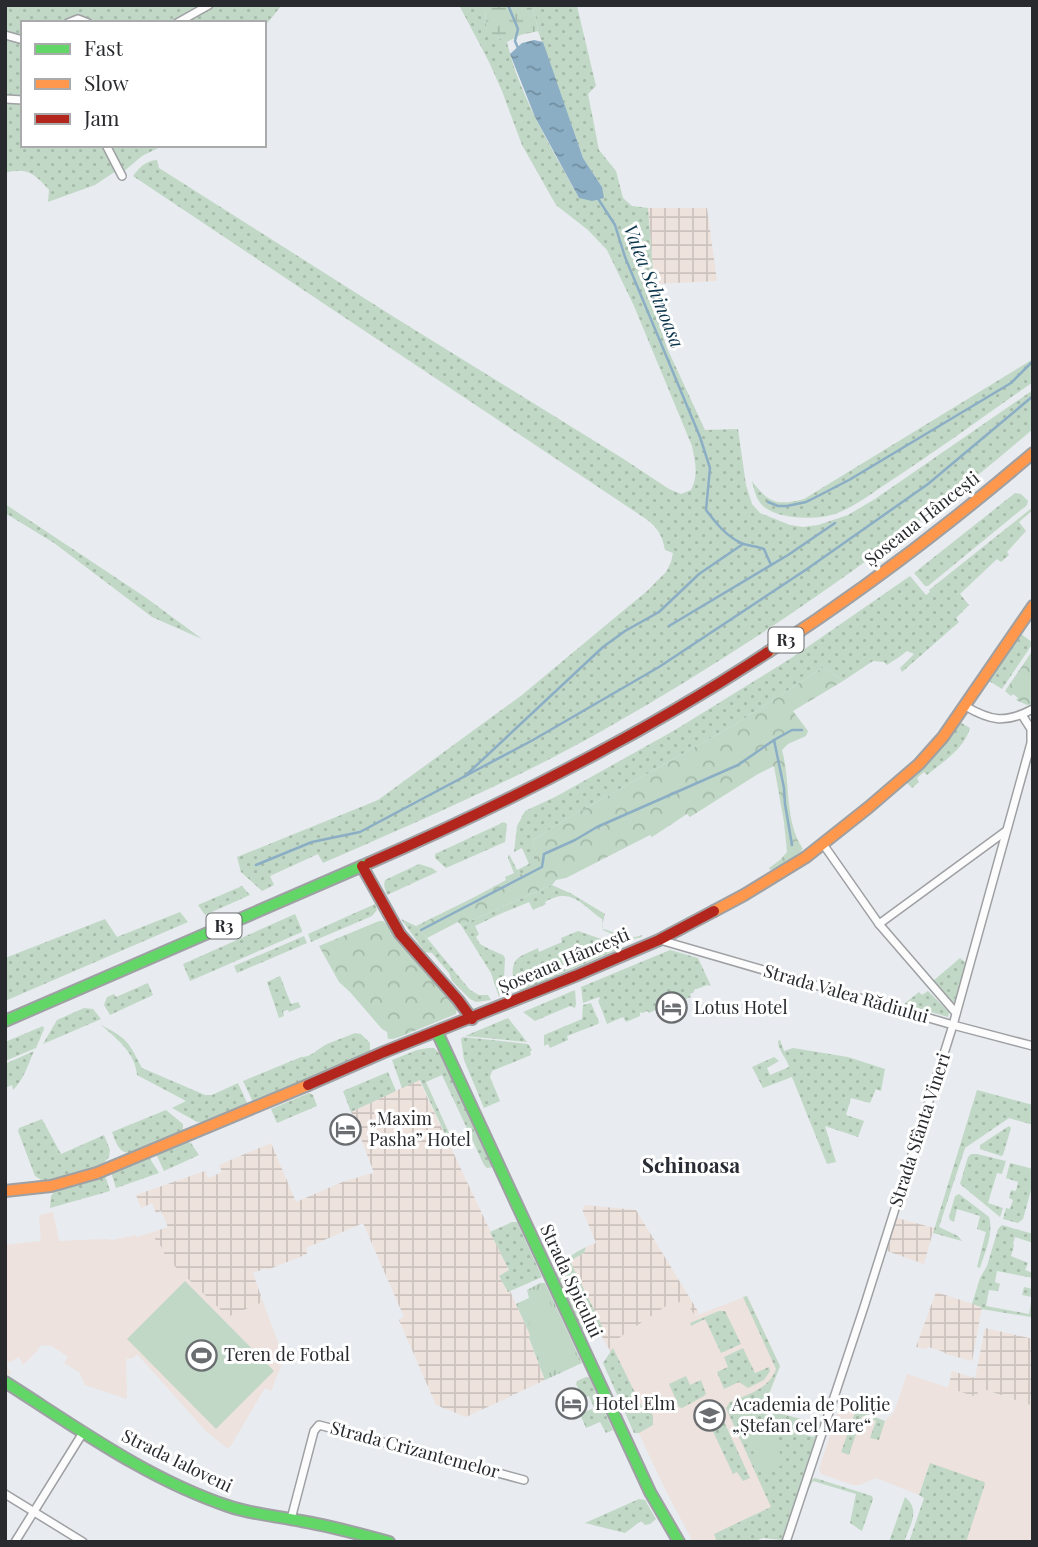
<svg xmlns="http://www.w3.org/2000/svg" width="1038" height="1547" font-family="'Playfair Display',serif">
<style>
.industrial{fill:url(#industrial-grid)}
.education{fill:#ede2dd}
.grass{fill:url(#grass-dots)}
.forest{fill:url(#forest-crowns)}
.wetland{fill:url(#wetland-marsh)}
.park{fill:url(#park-tufts)}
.pitch{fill:#c1d8c6}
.water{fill:url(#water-ripples)}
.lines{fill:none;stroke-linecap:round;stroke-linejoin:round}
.stream{stroke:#8baec5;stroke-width:2.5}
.street-casing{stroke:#9ea0a3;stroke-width:10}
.fast-casing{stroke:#9ea0a3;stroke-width:14}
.slow-casing{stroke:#9ea0a3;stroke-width:14}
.jam-casing{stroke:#9ea0a3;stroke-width:14}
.street{stroke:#fcfcfd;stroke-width:7}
.fast{stroke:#63d668;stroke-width:10}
.slow{stroke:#ff974d;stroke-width:10}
.jam{stroke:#b3261e;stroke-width:10}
.labels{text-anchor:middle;stroke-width:6;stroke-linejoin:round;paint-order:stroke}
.shield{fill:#fff;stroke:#686a6c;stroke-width:2}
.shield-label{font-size:16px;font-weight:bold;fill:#282a2d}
.street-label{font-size:18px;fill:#282a2d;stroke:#fff}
.poi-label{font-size:18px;fill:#282a2d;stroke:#fff;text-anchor:start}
.water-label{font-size:19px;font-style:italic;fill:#0a354b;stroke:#fff}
.quarter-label{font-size:21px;font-weight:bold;fill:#292d33;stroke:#fff}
</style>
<defs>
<pattern id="industrial-grid" width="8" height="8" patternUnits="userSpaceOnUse" patternTransform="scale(1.75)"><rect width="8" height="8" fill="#eee2dd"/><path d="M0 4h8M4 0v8" fill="none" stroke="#ccc2be"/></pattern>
<pattern id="grass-dots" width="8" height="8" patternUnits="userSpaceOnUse" patternTransform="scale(1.75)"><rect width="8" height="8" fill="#c1d8c6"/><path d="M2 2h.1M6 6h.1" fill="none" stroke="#a6baaa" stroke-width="1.8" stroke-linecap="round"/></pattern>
<pattern id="forest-crowns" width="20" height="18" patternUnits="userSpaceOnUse" patternTransform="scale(1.75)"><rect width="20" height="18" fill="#c1d8c6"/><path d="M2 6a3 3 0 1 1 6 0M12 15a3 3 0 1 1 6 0" fill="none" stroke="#a6baaa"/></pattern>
<pattern id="wetland-marsh" width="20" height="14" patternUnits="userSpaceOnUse" patternTransform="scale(1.75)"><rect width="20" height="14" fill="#c1d8c6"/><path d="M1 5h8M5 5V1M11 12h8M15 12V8" fill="none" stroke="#a6baaa"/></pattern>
<pattern id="park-tufts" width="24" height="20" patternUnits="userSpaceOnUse" patternTransform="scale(1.75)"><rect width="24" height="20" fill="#c1d8c6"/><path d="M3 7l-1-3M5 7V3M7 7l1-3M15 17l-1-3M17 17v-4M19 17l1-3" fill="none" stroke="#a6baaa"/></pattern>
<pattern id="water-ripples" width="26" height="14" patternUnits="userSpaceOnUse" patternTransform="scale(1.75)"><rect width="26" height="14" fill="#8baec5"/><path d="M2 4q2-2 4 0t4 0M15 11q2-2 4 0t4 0" fill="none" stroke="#728ea0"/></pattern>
</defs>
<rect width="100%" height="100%" fill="#e8ebef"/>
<!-- industrial -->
<g class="industrial">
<path d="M648,208H707L717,281L654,284Z"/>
<path d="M419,1080L509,1271L499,1275L507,1291H510L530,1335L529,1339L545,1380L466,1417L436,1405L399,1320L404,1317L363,1223L306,1248L307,1254L267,1270L266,1268L253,1273L263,1302L228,1317L165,1257L162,1248L150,1233L168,1227L161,1211L156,1213L152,1203L141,1208L136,1195L205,1171L208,1178L213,1176L222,1172L219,1165L271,1143L296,1202L345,1181L374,1173L351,1112Z"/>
<path d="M584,1205L636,1210L699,1313L694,1316L675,1300L619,1338L611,1352L598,1330L602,1328L571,1263L575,1258L584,1253L586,1247L596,1243L582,1209H584Z"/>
<path d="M897,1218L934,1228L924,1264L887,1251Z"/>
<path d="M936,1292L982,1307L972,1361L946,1354L944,1352L929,1347L926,1349L916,1347Z"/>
<path d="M985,1328L1033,1339V1406L980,1388L976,1397L948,1388L952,1371L975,1378Z"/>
</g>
<!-- education -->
<g class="education">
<path d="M53,1212L59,1241L105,1239L112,1240L136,1235L137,1237L150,1233L162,1248L165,1257L228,1317L263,1302L284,1358L271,1391L265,1388L230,1447L227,1448L206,1431L137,1354L133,1358L126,1359L127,1399L85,1385L79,1372L64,1363L68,1357L52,1346L41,1345L38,1350L23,1365L19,1357L6,1364L11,1374L8,1375L5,1373V1245L41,1241L39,1215Z"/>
<path d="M747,1296L780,1366L769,1394L770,1411L805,1420L775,1538H763L751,1542H693L664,1487L605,1361L619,1338L675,1300L690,1308L695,1316Z"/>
<path d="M907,1374L976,1397L980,1388L1033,1406V1542H958L929,1466L919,1495L876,1478L860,1485H853L821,1474L819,1469L838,1411L841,1408L855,1411L858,1410L885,1421L894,1412Z"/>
</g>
<!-- grass -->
<g class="grass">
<path d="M5,5H282L264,27V23H23V145H164L142,156L123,172L122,167L95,185L48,202L49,190C35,174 27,167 5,173Z"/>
<path d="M459,5H482L485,8C486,31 486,32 507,42C519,96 553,150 579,198L602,187L583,158L538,31L535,15L530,5L577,6L596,86L588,94L599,150L616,171L623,198L632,206L648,208L654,284L648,290L667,348L705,430L738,429L746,485L752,504L760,513L790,525L803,527L818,525L848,515L875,499L1033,390V429C899,544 754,645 600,732C511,782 417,822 323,863L318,854L270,876L274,885L262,891L241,872L237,857L378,800L522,695L618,615L646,592L666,572L671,562L673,553L665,550C662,535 658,528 646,519L133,176C140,167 145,161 157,160L159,168L394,317L622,458L669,489L681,494L691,490C699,474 695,462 692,446L634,306L607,250L588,230L556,205L522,145L502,91L489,62Z"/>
<path d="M1033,359V382C987,414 942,447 895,478C876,490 857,506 835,514C817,520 777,520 762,505C756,499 754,489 752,481C768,503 778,506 804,499Z"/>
<path d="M1015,493L1021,494L1028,501L1027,505L928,586H925L914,573Z"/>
<path d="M5,504L145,597L202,639L152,617L54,543L5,513Z"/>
<path d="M1033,507V510L1019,522L1026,531L1007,552L1009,555L1001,562L997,559L960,594L969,605L956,618L959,622L902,672L900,668L914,654L907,651C900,657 894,660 887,665L884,662L873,661L843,681L824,667L734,725L563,821L533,840L540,865L464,903L506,880L505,877L514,873L508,858L509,854L517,870L529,864L522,848L514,852L517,826L525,811L557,796L675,730L793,657L910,576L926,595L930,592L929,590Z"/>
<path d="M1020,633L1033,643L1002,689L989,681Z"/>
<path d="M960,722L970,728C964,749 943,762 927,775L924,772L917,778L919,782L912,788L905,781Z"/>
<path d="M504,822L507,824L505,842L446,868L435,858V854Z"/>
<path d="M419,864L432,868L437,872L387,895L384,885L385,880Z"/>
<path d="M552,885L572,894L605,914L602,926L603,929C616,932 629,941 642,935V937C628,942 615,935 603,930L602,919C582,905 571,886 545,902L546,904L533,910L529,902L500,914L475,926L479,934L476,937L480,944L489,949L503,955L505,958L504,979L499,997L491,973L461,925Z"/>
<path d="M242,886L250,895L205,915L198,905Z"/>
<path d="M375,904L377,910L372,916L311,942L308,934Z"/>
<path d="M180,912L188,922L5,1001V958L105,919L117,937Z"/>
<path d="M295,914L302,930V932L190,981L183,964Z"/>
<path d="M401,919L416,926L427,938L470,990L479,995H488L491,1000L476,1002L470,999L452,981L449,973L432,953L425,952Z"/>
<path d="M578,931L610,942L619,949L521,991C513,985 509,968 517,959C521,955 532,951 538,948L539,952L562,942L561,938Z"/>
<path d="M304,936L307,943L237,973L234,966Z"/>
<path d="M670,950L698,958L711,986L707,985L697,989H695L693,993L690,994L691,997L683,1000L681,998L649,1013L648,1011L642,1013L640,1012V1016L626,1022L623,1017L607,1024L598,1000L600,999L599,997L583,1003L581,987Z"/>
<path d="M960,958L966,963L954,1004L951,1003L933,981Z"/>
<path d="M280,976L291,1004L298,1002L301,1007L289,1012L288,1010L283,1011L284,1016L279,1018L267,982Z"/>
<path d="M148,983L153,995L110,1015L104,1005L107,997L114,994L116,997Z"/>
<path d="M575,990L576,1004L575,1008L570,1006L535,1021L523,1012Z"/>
<path d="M928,991L949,1012L948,1017L904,1004L919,992L922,995Z"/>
<path d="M591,1003L599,1022L598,1024L567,1036L568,1040L550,1048L548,1044L544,1046V1035L582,1019L583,1005Z"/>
<path d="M84,1008L93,1009L101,1019L43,1044L57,1020Z"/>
<path d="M508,1018L527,1042L465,1036Z"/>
<path d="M101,1025C128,1039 128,1041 142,1068L205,1095H212L238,1083L248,1105L203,1122H197L172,1108L186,1101L137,1075C135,1052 117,1039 101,1025Z"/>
<path d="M43,1026L44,1029L36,1048L5,1061V1042Z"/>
<path d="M355,1033L361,1034L370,1043V1050L368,1052L331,1070L253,1102L243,1081L301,1057C312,1057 317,1049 327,1044C336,1040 346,1037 355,1033Z"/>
<path d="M463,1037L528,1044L532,1050L530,1052L531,1055L492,1071L490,1077L500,1101L484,1108L464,1060L461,1039Z"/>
<path d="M780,1040L784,1051L793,1048L848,1057L885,1069L881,1091L876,1089L870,1103L851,1098L846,1115L864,1121L858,1137L825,1126L836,1162L827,1164L792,1077L763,1088L752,1067L774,1057L779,1061L767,1068L770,1075L789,1067C786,1056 779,1053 778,1041Z"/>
<path d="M428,1048H434L439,1053H441L494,1167L487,1168L484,1165L442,1075L426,1082L450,1135L446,1136L420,1080L402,1088L392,1060L417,1050Z"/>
<path d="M34,1051C28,1065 24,1079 13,1090L12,1085L5,1088V1064Z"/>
<path d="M388,1072L396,1091L351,1112L343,1091Z"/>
<path d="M977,1090L1033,1105V1125L1009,1118L965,1148L939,1227L958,1236L962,1241L933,1233Z"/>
<path d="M309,1093L313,1095L317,1106L277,1123L271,1109Z"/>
<path d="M166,1110L183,1124V1130L131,1153C118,1153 116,1142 112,1132Z"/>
<path d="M42,1119L61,1154L104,1135L110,1150L109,1157L102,1165L61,1178L43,1181L35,1176L18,1131L19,1128Z"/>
<path d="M1009,1126L1011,1128L1003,1155L1001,1156L980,1149V1145Z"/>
<path d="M186,1142L191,1143L199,1155L164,1171L156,1154Z"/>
<path d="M977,1154L1006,1161L1002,1174L997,1173L988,1203L1003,1208L1000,1217L960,1184L968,1157L971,1154Z"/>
<path d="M149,1157L159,1173L116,1188L111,1172Z"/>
<path d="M1010,1163L1033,1169V1183L1023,1219L1018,1223L1003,1219L1006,1208L1010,1209L1013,1200L1009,1198L1011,1190L1016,1191L1018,1182L1006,1178Z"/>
<path d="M105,1175L110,1191L50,1208L51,1196L54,1192Z"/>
<path d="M959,1194L989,1217C994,1233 985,1252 980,1268L977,1267L986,1232L977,1229L980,1216L957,1209L954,1222L950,1220L949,1217L955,1196Z"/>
<path d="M512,1222H517L542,1277L508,1292L499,1276L509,1270L490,1232Z"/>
<path d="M1002,1225L1033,1234V1243L1015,1237L1013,1244L1014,1245L1011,1256L1028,1263L1025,1270L1033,1273V1278L997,1271L995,1282L1000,1284L998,1291L989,1290L986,1306L1029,1314L1032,1297L1022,1295L1024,1287L1033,1289L1031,1317L981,1309V1307L972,1304L980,1278L987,1266L998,1229Z"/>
<path d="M586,1247L584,1253L575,1258L571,1263L603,1328L590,1332L586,1329L581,1330L579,1327L555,1275C563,1260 572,1254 586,1247Z"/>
<path d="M747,1296L780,1366L769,1394L770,1411L805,1420L802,1434L814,1437L820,1421L824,1422L783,1540L763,1538L751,1542H717L714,1534L771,1507L726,1408L730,1402C748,1394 769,1389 776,1369L743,1297Z"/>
<path d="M719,1311H725L741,1344L721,1353L705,1319L691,1326L690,1323Z"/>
<path d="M613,1348L642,1407L647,1405L653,1416V1425L639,1433H634L603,1363Z"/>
<path d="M743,1348L755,1373L769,1367L770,1371L764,1380L748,1388L739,1382L724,1389L717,1372L728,1367L724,1357Z"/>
<path d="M686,1376L690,1385L701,1380L706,1394L704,1396L682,1408L679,1407L669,1384Z"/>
<path d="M586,1377H589L613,1430L606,1433L600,1422L586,1428L580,1414L594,1408L589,1396L583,1398L576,1384L577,1381Z"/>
<path d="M714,1400L750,1478L743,1481L737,1472L733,1474L701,1406Z"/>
<path d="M856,1410L885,1421L879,1440L870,1438L876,1421L862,1416L849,1455L841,1452Z"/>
<path d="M930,1463L984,1482L985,1484L966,1542H909L924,1498L919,1495Z"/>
<path d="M815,1478L872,1496L873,1499L862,1531L850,1523L856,1494L813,1481L808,1490L811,1480Z"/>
<path d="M905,1497C921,1510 910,1525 904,1542H889Z"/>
<path d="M639,1499L645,1500L656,1519L650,1524L645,1525L641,1521L625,1533L585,1523Z"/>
</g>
<!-- forest -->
<g class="forest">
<path d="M1033,650V704L1027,705L1016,700L1018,698L1013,694L1011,696L1005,691Z"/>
<path d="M824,667L843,681L793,711L808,731L806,736L788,744L782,750C791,782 784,821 803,849L801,850L802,851L778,867L770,870L769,868L780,860L787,852L784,822L774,766L758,774L690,817L687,814L652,837L650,835L566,878L556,880L552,885L461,925L458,922L427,938L416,926L539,865L533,840L563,821L734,725Z"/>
<path d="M379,921H383L388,925L407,949L457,1006L456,1014L402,1036L393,1039H388L387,1032L382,1029L350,992L339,982L319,946Z"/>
</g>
<!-- wetland -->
<path class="wetland" d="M482,5H530L535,15L538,31L520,35L507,42C486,33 486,31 485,8Z"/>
<!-- park -->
<path class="park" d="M540,1283H545L582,1363L545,1380L529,1338L530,1335L516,1304L529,1298L527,1290Z"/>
<!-- pitch -->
<g class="pitch">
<path d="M185,1281L274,1371L216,1429L127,1339Z"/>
<path d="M545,1293L578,1359L547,1374L536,1353L542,1349L520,1305Z"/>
<path d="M765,1420L785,1464L763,1474L744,1430Z"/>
</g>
<!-- water -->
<path class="water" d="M534,40L543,42L583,158L602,187L604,198L592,201L579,198L535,117L510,54L522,43Z"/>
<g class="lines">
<!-- stream -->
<g class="stream">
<path d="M508,5L518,29L515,41L518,48"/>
<path d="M597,197L615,225L625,257L700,437L710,468L706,510C716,523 726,536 741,543C748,546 757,546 764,549L771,565"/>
<path d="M768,502L778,506H787L806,502L820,495L849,480L1011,383L1033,361"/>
<path d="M669,626L788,555L835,523"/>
<path d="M774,740L784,788L785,804L792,845"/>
<path d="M465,776L603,647L625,631L659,612L699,574L743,544"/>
<path d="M256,865L312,842L360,832L533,740L659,667L807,569L928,484L1033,396"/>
<path d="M421,930L542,867L544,854L575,840L597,827L738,765L774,740L792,730H802"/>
</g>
<defs>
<g id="street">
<path d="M68,23L78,19L88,23"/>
<path d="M177,23L209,5"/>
<path d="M5,35L23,40"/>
<path d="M5,99L23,100"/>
<path d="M106,145L122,176"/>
<path d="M965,706C991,721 1005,724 1033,709"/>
<path d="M823,844L879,924L956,1013"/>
<path d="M879,924L1006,831"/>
<path d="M660,940L953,1025L1033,1046"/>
<path d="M5,1494L83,1542"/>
<path d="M291,1519L314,1431L319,1425L524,1480"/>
<path d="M15,1542L84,1431"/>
<path d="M786,1542L864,1307L953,1025L1031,743V729L1022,715"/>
</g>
<g id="fast">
<path d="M5,1021L369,863"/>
<path d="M437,1032L650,1492L679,1542"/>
<path d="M5,1382C76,1427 147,1479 228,1506C251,1514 277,1516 301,1521C331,1526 360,1534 389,1542"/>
</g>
<g id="slow">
<path d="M768,652C861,592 949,525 1033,453"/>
<path d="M714,911L744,895L806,857L869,807L919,764L943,737L1033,606"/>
<path d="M5,1191L51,1186L97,1173L308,1085"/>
</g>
<g id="jam">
<path d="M369,863C507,803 642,735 768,652"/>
<path d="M362,866L400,934L458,1000L472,1019"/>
<path d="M308,1085L384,1052L575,976L659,940L714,911"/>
</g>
</defs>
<!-- street casing -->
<use href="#street" class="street-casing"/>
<!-- fast casing -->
<use href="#fast" class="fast-casing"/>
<!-- slow casing -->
<use href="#slow" class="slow-casing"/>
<!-- jam casing -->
<use href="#jam" class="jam-casing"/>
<!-- street -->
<use href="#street" class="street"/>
<!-- fast -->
<use href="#fast" class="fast"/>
<!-- slow -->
<use href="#slow" class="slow"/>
<!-- jam -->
<use href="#jam" class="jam"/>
</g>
<!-- icons -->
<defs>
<symbol id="hotel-ring" viewBox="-11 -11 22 22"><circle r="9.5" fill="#fff" stroke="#6b6e71" stroke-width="1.5"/><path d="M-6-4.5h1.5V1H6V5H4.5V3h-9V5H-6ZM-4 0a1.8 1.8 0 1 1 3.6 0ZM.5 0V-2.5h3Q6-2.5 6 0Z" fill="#6b6e71"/></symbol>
<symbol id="stadium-ring" viewBox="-11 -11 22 22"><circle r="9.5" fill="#fff" stroke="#6b6e71" stroke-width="1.5"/><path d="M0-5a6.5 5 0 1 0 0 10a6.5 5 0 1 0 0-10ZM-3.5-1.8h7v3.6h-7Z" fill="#6b6e71"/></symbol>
<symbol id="university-ring" viewBox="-11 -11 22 22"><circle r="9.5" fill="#fff" stroke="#6b6e71" stroke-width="1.5"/><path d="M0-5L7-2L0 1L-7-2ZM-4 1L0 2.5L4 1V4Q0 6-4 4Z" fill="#6b6e71"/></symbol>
</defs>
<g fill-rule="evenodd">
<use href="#hotel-ring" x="654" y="990" width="35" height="35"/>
<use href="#hotel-ring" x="328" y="1112" width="35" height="35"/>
<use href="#stadium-ring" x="184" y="1338" width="35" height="35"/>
<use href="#hotel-ring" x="554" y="1386" width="35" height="35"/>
<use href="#university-ring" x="692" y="1398" width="35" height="35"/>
</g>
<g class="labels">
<!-- shield labels -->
<g class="shield">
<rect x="768.5" y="627.5" width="35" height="25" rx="5"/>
<rect x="206.5" y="913.5" width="35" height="25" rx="5"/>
</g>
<g class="shield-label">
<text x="786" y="646">R3</text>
<text x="224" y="932">R3</text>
</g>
<!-- street labels -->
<g class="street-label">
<text transform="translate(922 519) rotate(-38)" y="6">Șoseaua Hâncești</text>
<text transform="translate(564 961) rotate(-23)" y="6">Șoseaua Hâncești</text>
<text transform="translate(846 994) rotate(16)" y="6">Strada Valea Rădiului</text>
<text transform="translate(920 1130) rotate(-72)" y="6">Strada Sfânta Vineri</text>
<text transform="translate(571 1281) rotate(65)" y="6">Strada Spicului</text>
<text transform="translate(415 1450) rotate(15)" y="6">Strada Crizantemelor</text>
<text transform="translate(177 1461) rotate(26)" y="6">Strada Ialoveni</text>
</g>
<!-- poi labels -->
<g class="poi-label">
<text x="694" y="1014">Lotus Hotel</text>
<text x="369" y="1125">„Maxim<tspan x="369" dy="21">Pasha” Hotel</tspan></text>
<text x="224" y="1361">Teren de Fotbal</text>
<text x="595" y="1410">Hotel Elm</text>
<text x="732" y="1411">Academia de Poliție<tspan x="732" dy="21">„Ștefan cel Mare“</tspan></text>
</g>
<!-- water labels -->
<g class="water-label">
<text transform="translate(654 286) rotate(68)" y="7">Valea Schinoasa</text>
</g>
<!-- quarter labels -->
<g class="quarter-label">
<text x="691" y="1173">Schinoasa</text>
</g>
</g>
<!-- border -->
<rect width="1038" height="1547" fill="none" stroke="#282a2d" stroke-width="14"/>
<!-- legend -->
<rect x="21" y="21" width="245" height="126" fill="#ffffff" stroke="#a9aaab" stroke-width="2"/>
<rect x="35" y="44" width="35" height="10" fill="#63d668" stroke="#a9aaab" stroke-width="2"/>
<text x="84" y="56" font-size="21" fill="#282a2d">Fast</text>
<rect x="35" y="79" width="35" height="10" fill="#ff974d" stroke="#a9aaab" stroke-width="2"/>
<text x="84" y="91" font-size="21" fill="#282a2d">Slow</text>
<rect x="35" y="114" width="35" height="10" fill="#b3261e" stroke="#a9aaab" stroke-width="2"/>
<text x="84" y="126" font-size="21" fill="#282a2d">Jam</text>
</svg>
